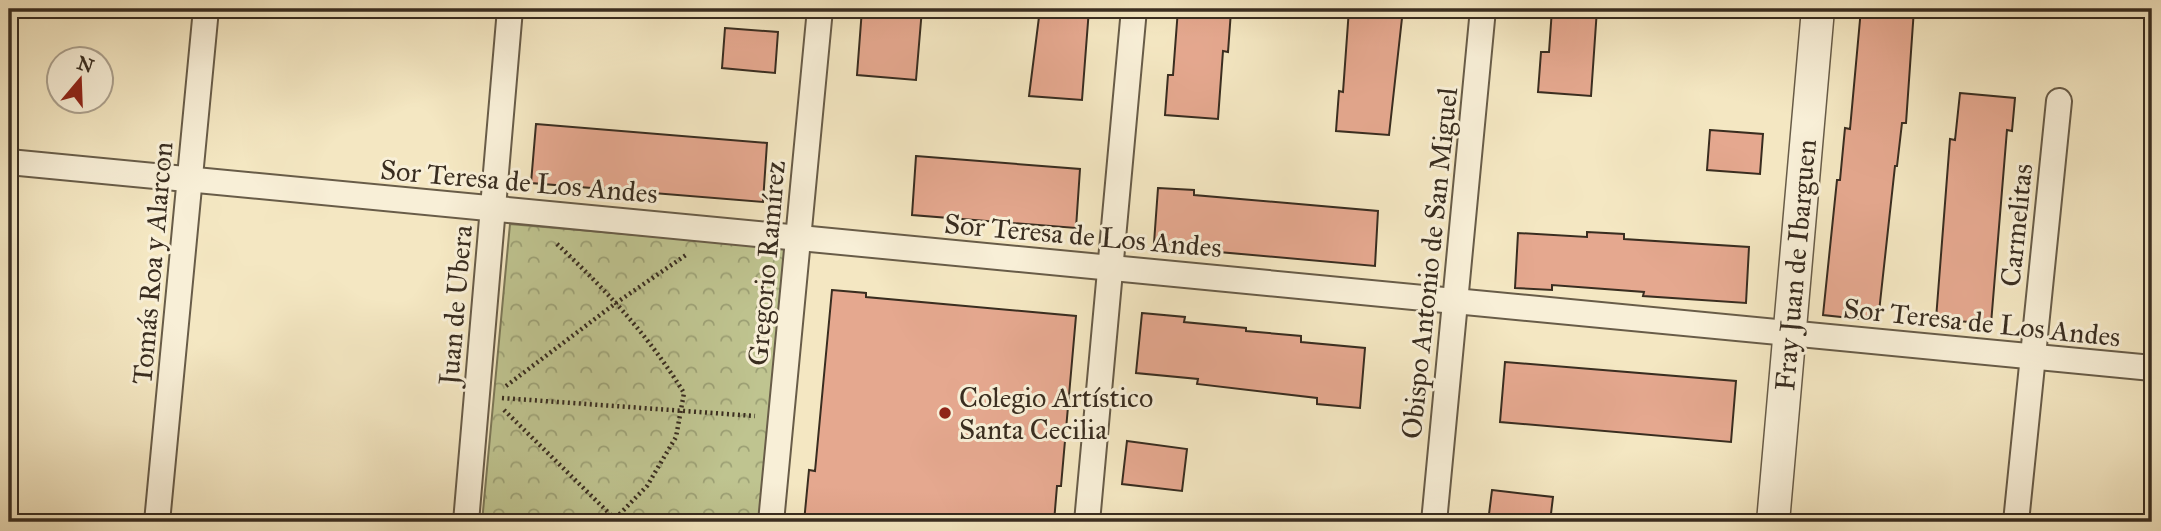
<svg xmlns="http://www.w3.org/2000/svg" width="2161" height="531" font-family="'IM FELL Great Primer',serif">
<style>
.park{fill:url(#park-crowns);stroke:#7c7858;stroke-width:2}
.building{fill:#e5a88f;stroke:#392d20;stroke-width:2}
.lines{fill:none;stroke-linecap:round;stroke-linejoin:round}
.minor-casing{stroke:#685c48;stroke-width:28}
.tertiary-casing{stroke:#685c48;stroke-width:35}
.path{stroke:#392d20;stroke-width:4.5;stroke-dasharray:2 3.5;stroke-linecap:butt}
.minor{stroke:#f8efd7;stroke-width:24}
.tertiary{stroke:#f8efd7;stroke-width:32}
.poi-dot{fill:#8f2418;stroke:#f8efd7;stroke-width:2.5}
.labels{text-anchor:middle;stroke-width:6;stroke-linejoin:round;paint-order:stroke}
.street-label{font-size:28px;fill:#392d20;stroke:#f8efd7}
.poi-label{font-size:28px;fill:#392d20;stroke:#f8efd7;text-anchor:start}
</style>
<defs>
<pattern id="park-crowns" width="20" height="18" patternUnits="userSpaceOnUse" patternTransform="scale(1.75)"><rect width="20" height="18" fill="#bfc490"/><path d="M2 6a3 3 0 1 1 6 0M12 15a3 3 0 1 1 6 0" fill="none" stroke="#9ca075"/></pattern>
</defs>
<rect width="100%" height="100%" fill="#f4e7c2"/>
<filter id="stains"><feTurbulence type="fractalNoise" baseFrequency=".00286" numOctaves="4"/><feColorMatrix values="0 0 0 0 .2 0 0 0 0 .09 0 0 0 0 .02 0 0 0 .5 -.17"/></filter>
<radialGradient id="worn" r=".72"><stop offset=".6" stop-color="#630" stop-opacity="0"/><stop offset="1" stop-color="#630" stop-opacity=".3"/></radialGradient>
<!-- park -->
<path class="park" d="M510,224L787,248L763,522H482Z"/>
<!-- building -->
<g class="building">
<path d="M862,9H922L916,80L857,75Z"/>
<path d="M1040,9H1089L1082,100L1029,96Z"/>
<path d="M1178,9L1231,11L1228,52L1223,51L1218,119L1165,115L1168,75H1173Z"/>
<path d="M1349,9H1403L1389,135L1336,131L1339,91L1343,92Z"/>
<path d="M1552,9H1597L1591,96L1538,92L1541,52H1549Z"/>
<path d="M1861,9H1914L1906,123H1902L1897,166H1895L1878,321L1823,315L1837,180H1840L1845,128L1850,129Z"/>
<path d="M725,28L778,32L775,73L722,68Z"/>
<path d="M1960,93L2015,98L2012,131L2007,130L1991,324L1936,319L1950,139L1955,140Z"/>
<path d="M536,124L767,143L763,202L531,183Z"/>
<path d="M1710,130L1763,134L1760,174L1707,170Z"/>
<path d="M916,156L1080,169L1076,228L912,215Z"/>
<path d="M1158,188L1194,190V195L1378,211L1375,266L1219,252V248L1154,243Z"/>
<path d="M1587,232L1624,234V239L1749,247L1746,303L1643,296L1644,292L1552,285V290L1515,288L1518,233L1587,237Z"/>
<path d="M832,290L866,293V297L1076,316L1061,486H1057L1054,522H804L809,470L815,471Z"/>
<path d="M1142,313L1185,317L1184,322L1246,328V331L1301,336V342L1365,348L1360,408L1317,404V398L1197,384L1198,379L1136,373Z"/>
<path d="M1505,362L1736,381L1731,442L1500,422Z"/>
<path d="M1127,441L1187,449L1182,491L1122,484Z"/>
<path d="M1492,490L1553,497L1550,522H1488Z"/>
</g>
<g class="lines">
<defs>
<g id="minor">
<path d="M9,162L2152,368"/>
<path d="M157,522L206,9"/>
<path d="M466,522L510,9"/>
<path d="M771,522L820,9"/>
<path d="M1087,522L1134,9"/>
<path d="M1434,522L1483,9"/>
<path d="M2016,522L2059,101"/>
</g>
<path id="tertiary" d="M1773,522L1818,9"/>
</defs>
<!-- minor casing -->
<use href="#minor" class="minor-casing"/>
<!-- tertiary casing -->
<use href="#tertiary" class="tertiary-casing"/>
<!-- path -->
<g class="path">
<path d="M557,244C606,290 649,336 684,393L676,437L647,486L612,522"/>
<path d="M506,386L616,303L686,255"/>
<path d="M502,398L755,416"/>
<path d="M504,410L618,522"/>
</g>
<!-- minor -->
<use href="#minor" class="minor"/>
<!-- tertiary -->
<use href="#tertiary" class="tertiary"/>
</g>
<!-- markers -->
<circle class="poi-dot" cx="945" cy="413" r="7"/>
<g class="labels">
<!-- street labels -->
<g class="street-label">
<text transform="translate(519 181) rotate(5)" y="10">Sor Teresa de Los Andes</text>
<text transform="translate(2016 225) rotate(-84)" y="10">Carmelitas</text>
<text transform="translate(1083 235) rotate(5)" y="10">Sor Teresa de Los Andes</text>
<text transform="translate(152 263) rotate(-85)" y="10">Tomás Roa y Alarcon</text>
<text transform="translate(766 263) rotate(-85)" y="10">Gregorio Ramírez</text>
<text transform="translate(1429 263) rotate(-84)" y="10">Obispo Antonio de San Miguel</text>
<text transform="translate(1795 265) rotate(-85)" y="10">Fray Juan de Ibarguen</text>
<text transform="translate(455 305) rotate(-85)" y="10">Juan de Ubera</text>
<text transform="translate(1982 322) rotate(6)" y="10">Sor Teresa de Los Andes</text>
</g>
<!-- poi labels -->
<g class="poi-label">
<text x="959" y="407">Colegio Artístico<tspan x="959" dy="32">Santa Cecilia</tspan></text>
</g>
</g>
<!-- margin -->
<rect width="2161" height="531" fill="none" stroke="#f4e7c2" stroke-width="35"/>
<rect x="10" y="10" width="2140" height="510" fill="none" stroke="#392d20" stroke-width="3.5"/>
<rect x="18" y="18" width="2126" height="496" fill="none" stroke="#392d20" stroke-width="2"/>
<!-- north arrow -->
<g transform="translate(80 80) rotate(19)"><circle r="33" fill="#f8efd7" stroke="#aca18e" stroke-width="2"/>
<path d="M0-5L12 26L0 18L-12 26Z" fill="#8f2418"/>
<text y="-10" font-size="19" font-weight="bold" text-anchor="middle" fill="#392d20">N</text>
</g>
<rect width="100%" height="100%" filter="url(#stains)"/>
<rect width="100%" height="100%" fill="url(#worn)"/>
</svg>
